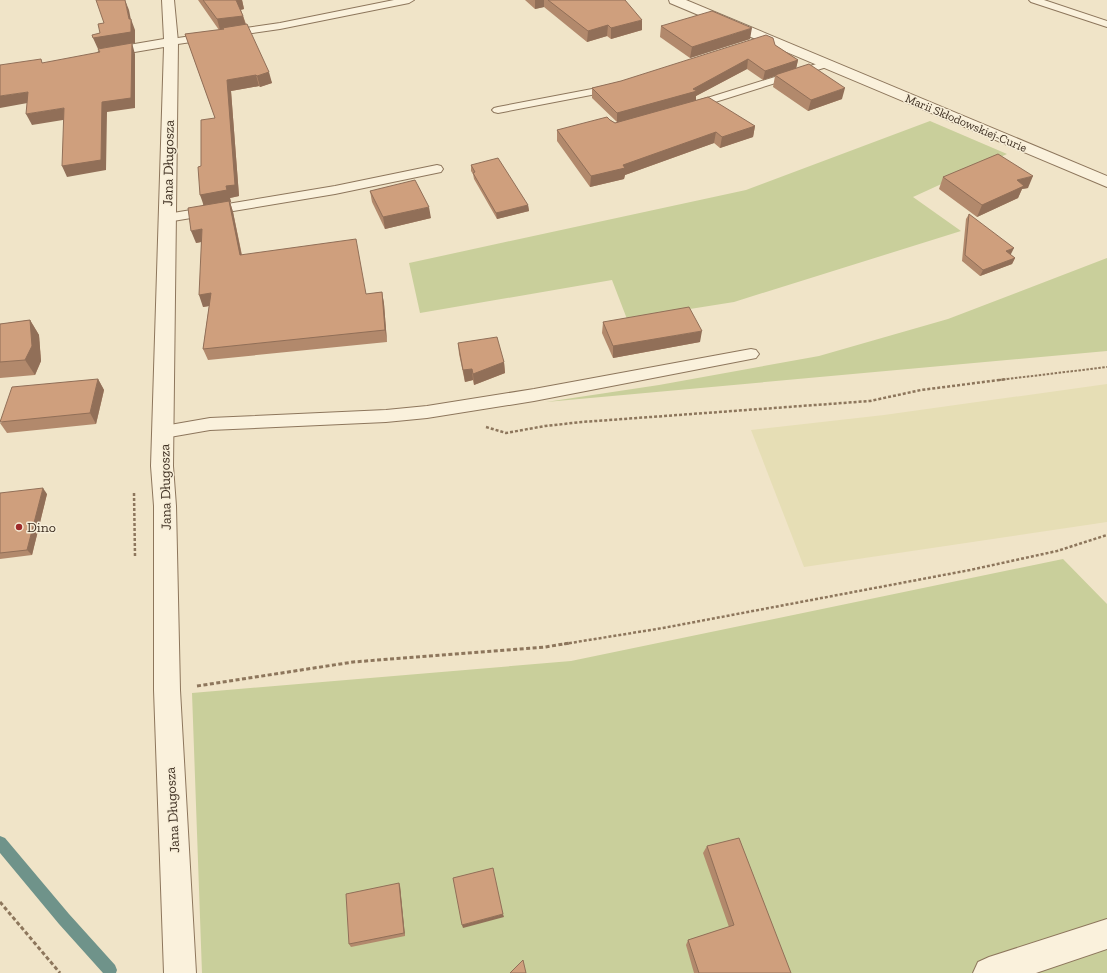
<svg xmlns="http://www.w3.org/2000/svg" width="1107" height="973" font-family="'Zilla Slab',serif">
<style>
.farmland{fill:#e6deb5}
.green{fill:#c9cf9b}
.lines{fill:none;stroke-linecap:round;stroke-linejoin:round}
.stream{fill:#6f938a;fill-rule:evenodd}
.service-casing{stroke:#8d765c;stroke-width:2}
.minor-casing{stroke:#8d765c;stroke-width:2}
.path-far2{stroke:#8d765c;stroke-width:2;stroke-dasharray:2.5 1.5;stroke-linecap:butt}
.path-far1{stroke:#8d765c;stroke-width:2.5;stroke-dasharray:3 2;stroke-linecap:butt}
.path{stroke:#8d765c;stroke-width:3;stroke-dasharray:4 2.5;stroke-linecap:butt}
.service{fill:#faf1dc;fill-rule:evenodd}
.minor{fill:#faf1dc;fill-rule:evenodd}
.wall{fill:#b2896c}
.shaded-wall{fill:#916f58}
.building{fill:#cf9f7d;stroke:#916f58}
.poi-dot{fill:#9e2a2b;stroke:#f7eed8;stroke-width:1.5}
.labels{text-anchor:middle;stroke-width:3;stroke-linejoin:round;paint-order:stroke}
.far-street-label{font-size:12px;fill:#3d2e20;stroke:#f7eed8}
.street-label{font-size:14px;fill:#3d2e20;stroke:#f7eed8}
.poi-label{font-size:14px;fill:#3d2e20;stroke:#f7eed8;text-anchor:start}
</style>
<rect width="100%" height="100%" fill="#f0e4c8"/>
<!-- farmland -->
<path class="farmland" d="M1107,384V522L804,567L751,430L884,415Z"/>
<!-- green -->
<g class="green">
<path d="M930,121L1007,154L913,197L961,231L734,302L627,319L612,280L420,313L409,263L746,190Z"/>
<path d="M1107,258V351L546,402L659,385L819,356L948,319Z"/>
<path d="M1063,559L1107,604V973H202L192,693L571,661Z"/>
</g>
<g class="lines">
<!-- stream -->
<path class="stream" d="M0,836L5,838L69,914L115,965L117,970L116,973H103L59,924L0,853Z"/>
<defs>
<g id="service">
<path d="M394,0H414L409,3L280,29L171,45L166,42L171,39L280,23Z"/>
<path d="M1029,0H1044L1107,21V27L1031,2Z"/>
<path d="M826,61L831,64L830,66L696,108H688L686,106L688,104Z"/>
<path d="M613,85L619,88L617,90L498,113L494,112L492,110L494,108L498,107Z"/>
<path d="M437,165L441,166L443,169L441,172L335,194L167,222L162,221L160,218L162,215L167,214L335,186Z"/>
<path d="M751,349L756,350L759,354L756,358L534,401L427,418L386,422L210,430L164,438L158,436L156,432L158,428L164,426L210,418L386,410L427,406L534,389Z"/>
</g>
<g id="minor">
<path d="M162,0H174L178,42L173,466L176,506L180,690L196,973H164L154,690V506L151,466L164,47L105,57L100,56L98,53L100,50L105,49L164,39Z"/>
<path d="M669,0H686L1107,176V187L670,3Z"/>
<path d="M1107,919V949L1036,973H973L978,962L989,957Z"/>
</g>
</defs>
<!-- service casing -->
<use href="#service" class="service-casing"/>
<!-- minor casing -->
<use href="#minor" class="minor-casing"/>
<!-- path-far2 -->
<path class="path-far2" d="M999,380L1107,367"/>
<!-- path-far1 -->
<g class="path-far1">
<path d="M486,427L506,433L545,426L582,422L870,401L921,390L1007,379"/>
<path d="M134,493L135,556"/>
<path d="M564,644L663,628L970,570L1057,551L1107,535"/>
</g>
<!-- path -->
<g class="path">
<path d="M197,686L353,662L545,647L570,643"/>
<path d="M0,902L60,973"/>
</g>
<!-- service -->
<use href="#service" class="service"/>
<!-- minor -->
<use href="#minor" class="minor"/>
</g>
<!-- wall -->
<g class="wall">
<path d="M198,0H242L244,9L241,10L246,24L272,83L260,87L259,86L231,91L239,196L230,198L231,202H230L233,212L242,255L366,294L382,292L384,304L387,342L208,360L203,349L209,306L203,307L201,242L196,243L203,205L201,166L215,118L185,34L219,30Z"/>
<path d="M525,0H625L642,30L611,39L607,36L587,42L544,7L535,9Z"/>
<path d="M661,26L750,39L690,58L660,37Z"/>
<path d="M775,45L798,60L796,68L842,99L808,111L773,87L775,76L763,80L747,69L696,96V100L755,126L753,137L720,148L714,143L625,175L624,179L590,187L557,141V130L610,120L615,123L617,122L592,98V88Z"/>
<path d="M471,165L528,205L529,211L497,219L474,179L473,174L471,171Z"/>
<path d="M943,177L1028,188L1022,189L1018,198L977,217L939,189Z"/>
<path d="M370,191L431,218L385,229L372,202Z"/>
<path d="M969,214L1010,254L1015,258L1012,264L980,276L962,261L966,219Z"/>
<path d="M30,320L39,335L41,361L35,375L0,378V324Z"/>
<path d="M603,322L700,342L613,358L602,333Z"/>
<path d="M458,343L504,362L505,373L474,385L473,380L465,382L459,354Z"/>
<path d="M98,379L104,390L96,424L7,433L0,423Z"/>
<path d="M0,493L47,494L32,555L0,559Z"/>
<path d="M707,846L791,973H694L686,945L688,940L729,927L703,853Z"/>
<path d="M399,883L400,886L405,936L351,947L349,944Z"/>
</g>
<!-- shaded-wall -->
<g class="shaded-wall">
<path d="M125,0L129,10L131,20V19L135,30V43L98,49L93,38L129,19Z"/>
<path d="M236,0H242L244,9L239,10Z"/>
<path d="M535,0H544V7L535,9Z"/>
<path d="M243,16L246,26L222,28L223,30H220L217,19Z"/>
<path d="M642,20V30L611,39V28Z"/>
<path d="M608,25L607,36L587,42L588,31Z"/>
<path d="M752,28L750,39L690,58L692,47Z"/>
<path d="M132,43L135,54V108L107,112L106,170L67,177L62,166L102,102Z"/>
<path d="M748,59L747,69L696,96V101L617,123V113L693,89Z"/>
<path d="M798,60L796,69L775,75V76L763,80L765,71Z"/>
<path d="M269,72L272,83L260,87L257,76Z"/>
<path d="M256,75L259,86L231,91L239,196L230,198L231,202H230L233,212L244,267L204,206L200,195L227,80Z"/>
<path d="M845,88L842,99L808,111L811,100Z"/>
<path d="M28,92L33,102L0,108V96Z"/>
<path d="M64,108L69,119L32,125L26,114Z"/>
<path d="M755,126L753,137L720,148L722,137Z"/>
<path d="M716,132L714,143L625,175L624,179L590,187L591,176Z"/>
<path d="M1033,176L1028,188L1022,189L1018,198L977,217L982,205L1017,180Z"/>
<path d="M528,205L529,211L497,219L496,213Z"/>
<path d="M429,207L431,218L385,229L383,217Z"/>
<path d="M202,229L206,241L196,243L191,231Z"/>
<path d="M1014,248L1011,254L1003,257L1006,251Z"/>
<path d="M1015,258L1012,264L980,276L983,270Z"/>
<path d="M382,292L384,304L387,342L385,330Z"/>
<path d="M211,293L215,305L203,307L199,295Z"/>
<path d="M30,320L39,335L41,361L35,375L25,360Z"/>
<path d="M702,331L700,342L613,358V346Z"/>
<path d="M504,362L505,373L474,385L473,374Z"/>
<path d="M472,369L473,380L465,382L463,370Z"/>
<path d="M98,379L104,390L96,424L90,413Z"/>
<path d="M43,488L47,494L32,555L27,550Z"/>
<path d="M399,883L400,886L405,936L404,933Z"/>
<path d="M503,914L504,917L463,928L462,925Z"/>
</g>
<!-- building -->
<g class="building">
<path d="M96,0H125L129,19H131V32L93,38L92,35L100,33L98,24L104,23Z"/>
<path d="M203,0H236L243,16L217,19Z"/>
<path d="M548,0H625L642,20L611,28L608,25L588,31Z"/>
<path d="M712,11L752,28L692,47L661,26Z"/>
<path d="M247,24L269,72L257,76L256,75L227,80L235,185L226,186L227,190L200,195L198,167L201,166V120L215,118L185,34L224,29L222,28Z"/>
<path d="M766,35L773,38L775,45L798,60L765,71L748,59L693,89L697,91L617,113L592,88L621,81Z"/>
<path d="M132,43L131,98L102,102L101,160L62,166L64,108L26,114L28,92L0,96V65L41,59L42,63L100,52L98,49Z"/>
<path d="M809,64L845,88L811,100L775,75Z"/>
<path d="M708,97L755,126L722,137L716,132L623,165L625,168L591,176L557,130L607,117L610,120L615,123Z"/>
<path d="M998,154L1033,176L1017,180L1024,186L982,205L943,177Z"/>
<path d="M498,158L528,205L496,213L473,173L475,172L471,165Z"/>
<path d="M415,180L429,207L383,217L370,191Z"/>
<path d="M229,201L240,255L356,239L366,294L382,292L385,330L203,349L211,293L199,295L202,229L191,231L188,208Z"/>
<path d="M969,214L1014,248L1006,251L1015,258L983,270L965,255Z"/>
<path d="M689,307L702,331L613,346L603,322Z"/>
<path d="M30,320L32,346L25,360L0,362V324Z"/>
<path d="M497,337L504,362L473,374L472,369L463,370L458,343Z"/>
<path d="M98,379L90,413L0,422L12,387Z"/>
<path d="M43,488L27,550L0,553V493Z"/>
<path d="M739,838L791,973H699L688,940L734,925L707,846Z"/>
<path d="M493,868L503,914L462,925L453,878Z"/>
<path d="M399,883L404,933L349,944L346,894Z"/>
<path d="M523,960L526,973H510Z"/>
</g>
<!-- markers -->
<circle class="poi-dot" cx="19" cy="527" r="4"/>
<g class="labels">
<!-- far-street labels -->
<g class="far-street-label">
<text transform="translate(966 123) rotate(23)" y="4">Marii Skłodowskiej-Curie</text>
</g>
<!-- street labels -->
<g class="street-label">
<text transform="translate(168 163) rotate(-89)" y="5">Jana Długosza</text>
<text transform="translate(165 487) rotate(-91)" y="5">Jana Długosza</text>
<text transform="translate(172 810) rotate(-93)" y="5">Jana Długosza</text>
</g>
<!-- poi labels -->
<g class="poi-label">
<text x="27" y="532">Dino</text>
</g>
</g>
</svg>
